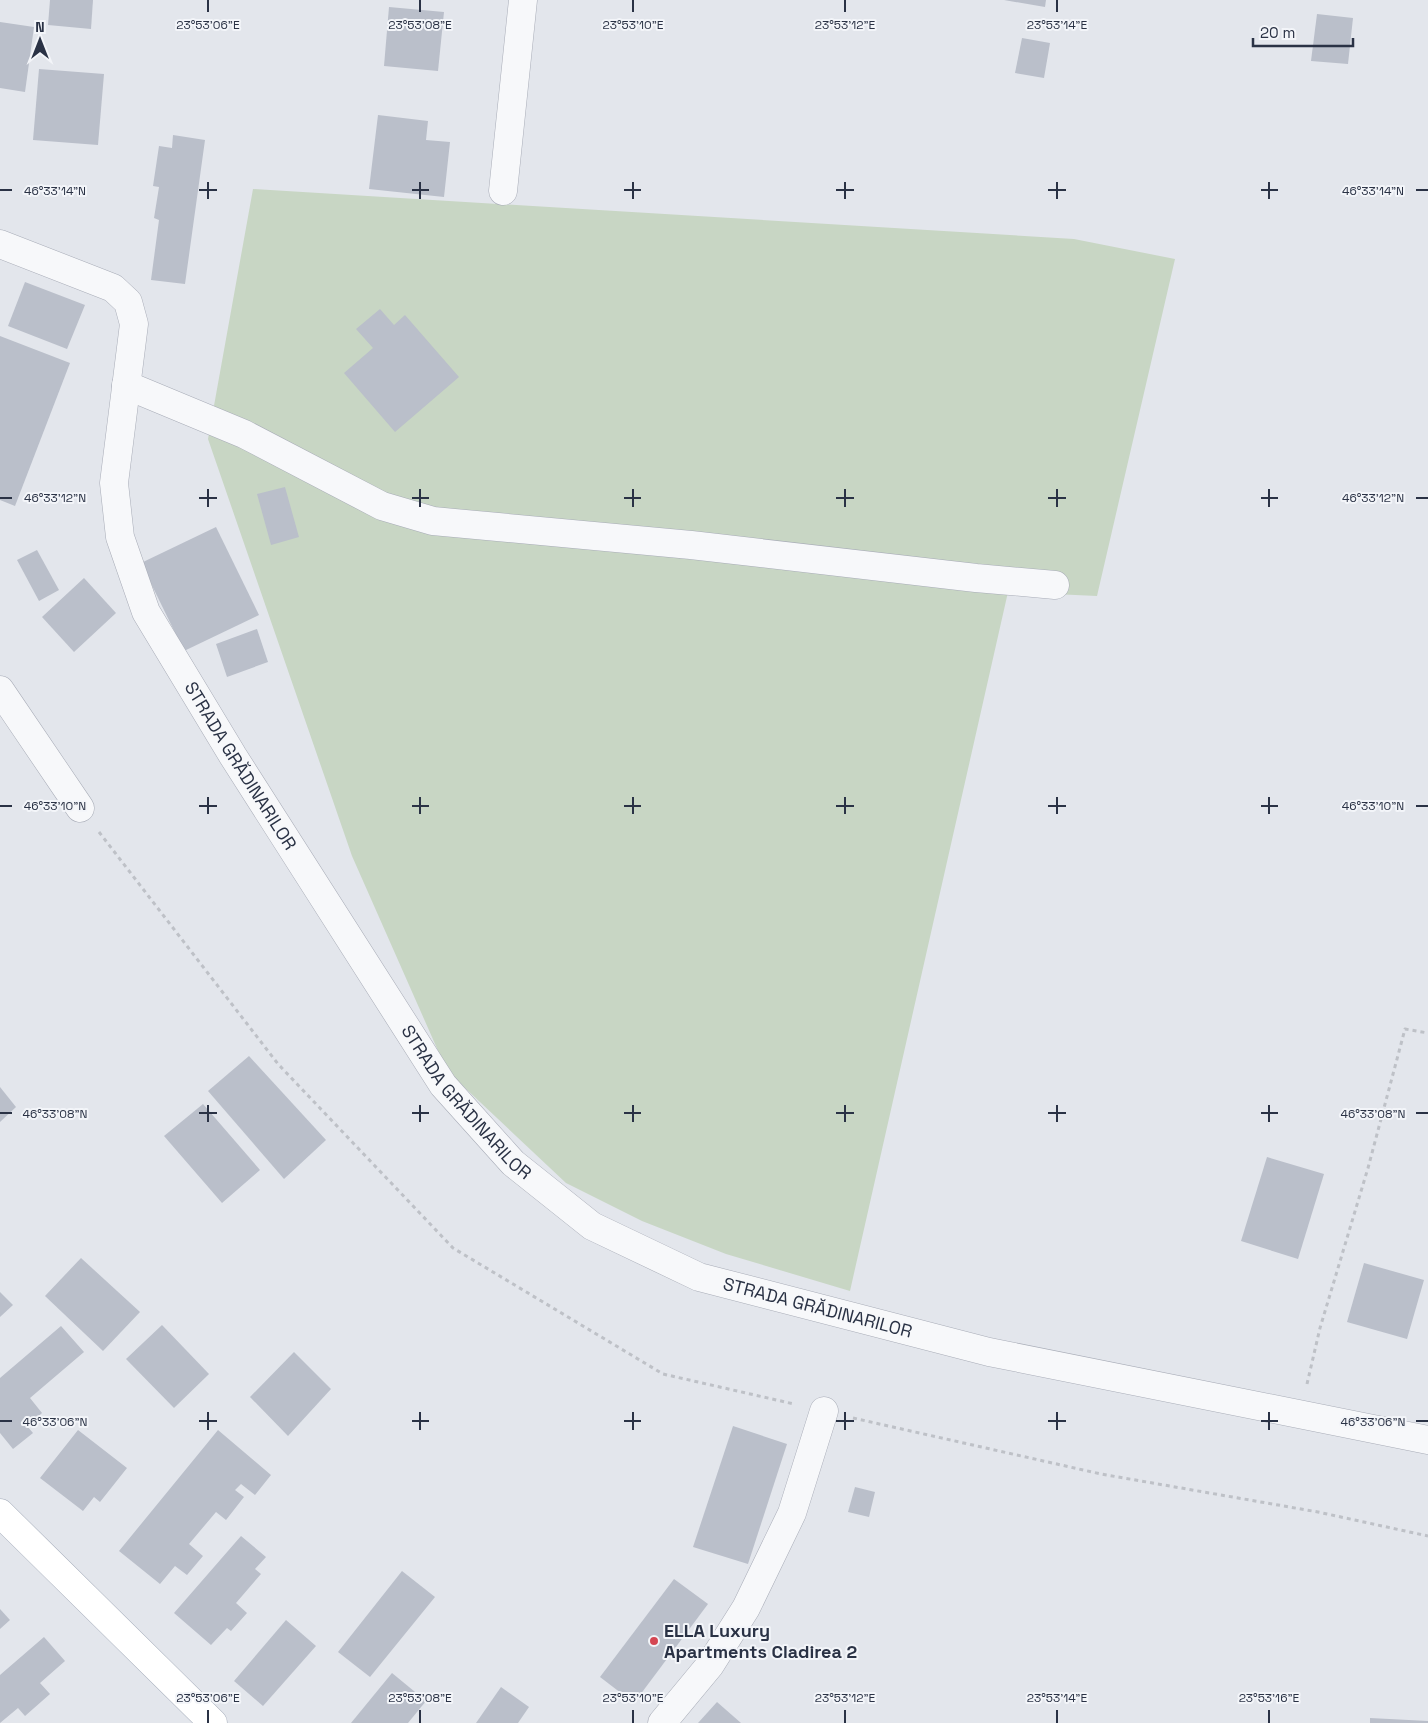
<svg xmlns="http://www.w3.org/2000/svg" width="1428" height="1723" font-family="'Space Grotesk',sans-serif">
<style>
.green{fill:#c8d6c4}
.building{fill:#babfca}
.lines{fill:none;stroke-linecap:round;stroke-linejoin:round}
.minor-casing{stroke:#a8acb7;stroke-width:29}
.major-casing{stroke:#a2aab8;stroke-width:29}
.path{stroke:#bec1c7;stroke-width:3;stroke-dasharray:4 4;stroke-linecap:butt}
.minor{stroke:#f7f8fa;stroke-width:28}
.major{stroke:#fff;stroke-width:28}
.ticks{fill:none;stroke:#2a3245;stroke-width:2}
.poi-dot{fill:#d44652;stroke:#f3f5f9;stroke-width:2}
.labels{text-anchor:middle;stroke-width:4;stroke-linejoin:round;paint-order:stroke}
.street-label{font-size:18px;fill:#2a3245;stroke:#f3f5f9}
.poi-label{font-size:18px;font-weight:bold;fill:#2a3245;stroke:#f3f5f9;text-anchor:start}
.ticks-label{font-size:12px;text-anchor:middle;fill:#2a3245;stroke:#f3f5f9;stroke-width:4;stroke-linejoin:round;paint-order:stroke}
</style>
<rect width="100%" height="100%" fill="#e3e6ec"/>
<!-- green -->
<path class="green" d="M253,189L1074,239L1175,259L1097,596L1008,592L850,1291L726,1254L642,1221L566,1183L447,1071L352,856L208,439Z"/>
<!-- building -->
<g class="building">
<path d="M50,0H93L91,29L48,25Z"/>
<path d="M1004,0H1046L1045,7Z"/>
<path d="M389,7L444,12L438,71L384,66Z"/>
<path d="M1317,14L1353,18L1348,64L1311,61Z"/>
<path d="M0,22L34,27L25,92L0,88Z"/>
<path d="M1022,38L1050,43L1044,78L1015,73Z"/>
<path d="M39,69L104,74L98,145L33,140Z"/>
<path d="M378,115L428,121L426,140L450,142L444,197L369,189Z"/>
<path d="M173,135L205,140L185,284L151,280L159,220L154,218L159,187L153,186L159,146L172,148Z"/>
<path d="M25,282L85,305L67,349L8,326Z"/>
<path d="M380,309L394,325L405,315L459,377L395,432L344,373L373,348L356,329Z"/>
<path d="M0,336L70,363L15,506L0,500Z"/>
<path d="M285,487L299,537L271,545L257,494Z"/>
<path d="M216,527L259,615L184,651L141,563Z"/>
<path d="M37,550L59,590L39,601L17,560Z"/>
<path d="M84,578L116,613L74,652L42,617Z"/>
<path d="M257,629L268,662L227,677L216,644Z"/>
<path d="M249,1056L326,1140L284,1179L208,1091Z"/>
<path d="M0,1087L16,1107L0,1122Z"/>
<path d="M203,1104L260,1170L222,1203L164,1136Z"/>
<path d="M1267,1157L1324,1174L1298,1259L1241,1241Z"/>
<path d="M81,1258L140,1312L103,1351L45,1296Z"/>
<path d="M1364,1263L1424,1280L1407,1339L1347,1322Z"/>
<path d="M0,1292L13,1305L0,1317Z"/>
<path d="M162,1325L209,1374L174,1408L126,1359Z"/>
<path d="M61,1326L84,1352L30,1398L42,1413L27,1426L33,1433L13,1449L0,1433V1378Z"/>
<path d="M294,1352L331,1389L288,1436L250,1397Z"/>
<path d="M733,1426L787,1444L748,1564L693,1547Z"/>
<path d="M78,1430L127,1468L100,1502L94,1497L83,1511L40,1478Z"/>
<path d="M218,1430L271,1475L255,1495L241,1484L235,1490L244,1497L226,1520L216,1512L189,1544L203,1556L187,1575L175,1566L160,1584L119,1551Z"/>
<path d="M855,1487L875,1492L869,1517L848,1512Z"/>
<path d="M241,1536L266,1557L255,1569L261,1574L236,1603L247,1613L231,1631L227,1628L211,1645L174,1613Z"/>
<path d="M402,1571L435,1597L370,1677L338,1652Z"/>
<path d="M674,1579L708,1604L634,1703L600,1677Z"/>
<path d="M0,1609L10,1620L0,1629Z"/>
<path d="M286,1620L316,1646L263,1706L234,1681Z"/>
<path d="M44,1637L65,1661L40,1683L50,1694L25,1716L18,1708L0,1723V1675Z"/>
<path d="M392,1673L426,1701L408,1723H351Z"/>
<path d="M501,1687L529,1707L518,1723H476Z"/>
<path d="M717,1702L741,1723H698Z"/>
<path d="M1370,1718L1428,1721V1723H1370Z"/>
</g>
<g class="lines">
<defs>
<g id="minor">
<path d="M503,191L523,0"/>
<path id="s1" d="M0,244L113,288L128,302L134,324L114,483L120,537L146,612L233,756L443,1085L513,1163L592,1226L699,1277L989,1352L1428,1440"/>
<path d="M126,385L244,434L382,506L433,521L691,545L976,578L1055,585"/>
<path d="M0,690L80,808"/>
<path d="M662,1723L710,1665L746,1608L792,1513L824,1411"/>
</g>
<path id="major" d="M0,1513L213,1723"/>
</defs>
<!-- minor casing -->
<use href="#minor" class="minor-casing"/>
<!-- major casing -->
<use href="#major" class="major-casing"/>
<!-- path -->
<g class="path">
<path d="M99,832L278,1064L453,1248L663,1374L794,1404"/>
<path d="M1307,1384L1320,1328L1368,1168L1405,1029L1428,1033"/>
<path d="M853,1418L1101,1474L1318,1512L1428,1536"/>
</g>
<!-- minor -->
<use href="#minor" class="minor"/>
<!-- major -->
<use href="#major" class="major"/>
</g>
<!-- ticks -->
<path class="ticks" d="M208,0V12M420,0V12M633,0V12M845,0V12M1057,0V12M208,182V199M420,182V199M633,182V199M845,182V199M1057,182V199M1269,182V199M0,190H12M199,190H217M412,190H429M624,190H641M836,190H854M1048,190H1066M1261,190H1278M1416,190H1428M208,489V507M420,489V507M633,489V507M845,489V507M1057,489V507M1269,489V507M0,498H12M199,498H217M412,498H429M624,498H641M836,498H854M1048,498H1066M1261,498H1278M1416,498H1428M208,797V814M420,797V814M633,797V814M845,797V814M1057,797V814M1269,797V814M0,806H12M199,806H217M412,806H429M624,806H641M836,806H854M1048,806H1066M1261,806H1278M1416,806H1428M208,1105V1122M420,1105V1122M633,1105V1122M845,1105V1122M1057,1105V1122M1269,1105V1122M0,1113H12M199,1113H217M412,1113H429M624,1113H641M836,1113H854M1048,1113H1066M1261,1113H1278M1416,1113H1428M208,1412V1430M420,1412V1430M633,1412V1430M845,1412V1430M1057,1412V1430M1269,1412V1430M0,1421H12M199,1421H217M412,1421H429M624,1421H641M836,1421H854M1048,1421H1066M1261,1421H1278M1416,1421H1428M208,1710V1723M420,1710V1723M633,1710V1723M845,1710V1723M1057,1710V1723M1269,1710V1723"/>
<!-- markers -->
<circle class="poi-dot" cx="654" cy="1641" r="5"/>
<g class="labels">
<!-- street labels -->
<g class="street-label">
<text dy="6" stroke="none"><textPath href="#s1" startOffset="639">STRADA GRĂDINARILOR</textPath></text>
<text dy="6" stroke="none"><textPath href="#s1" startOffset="1045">STRADA GRĂDINARILOR</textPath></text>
<text dy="6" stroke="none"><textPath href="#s1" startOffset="1464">STRADA GRĂDINARILOR</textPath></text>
</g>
<!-- poi labels -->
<g class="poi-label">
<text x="664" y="1637">ELLA Luxury<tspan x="664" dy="21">Apartments Cladirea 2</tspan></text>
</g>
</g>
<g class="ticks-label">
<text x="208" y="29">23°53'06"E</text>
<text x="420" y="29">23°53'08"E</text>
<text x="633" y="29">23°53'10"E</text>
<text x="845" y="29">23°53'12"E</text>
<text x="1057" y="29">23°53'14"E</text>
<text x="55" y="195">46°33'14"N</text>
<text x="1373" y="195">46°33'14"N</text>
<text x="55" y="502">46°33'12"N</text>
<text x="1373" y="502">46°33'12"N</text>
<text x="55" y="810">46°33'10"N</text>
<text x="1373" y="810">46°33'10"N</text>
<text x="55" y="1118">46°33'08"N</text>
<text x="1373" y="1118">46°33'08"N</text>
<text x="55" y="1426">46°33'06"N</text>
<text x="1373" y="1426">46°33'06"N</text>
<text x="208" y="1702">23°53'06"E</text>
<text x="420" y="1702">23°53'08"E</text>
<text x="633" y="1702">23°53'10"E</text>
<text x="845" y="1702">23°53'12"E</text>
<text x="1057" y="1702">23°53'14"E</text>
<text x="1269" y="1702">23°53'16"E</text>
</g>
<!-- north arrow -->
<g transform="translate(40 40)" stroke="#f3f5f9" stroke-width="4" paint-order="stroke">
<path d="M0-4L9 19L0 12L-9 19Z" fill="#2a3245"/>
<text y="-8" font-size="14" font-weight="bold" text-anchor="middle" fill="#2a3245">N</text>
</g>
<!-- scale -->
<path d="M1253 38v8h100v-8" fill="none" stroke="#2a3245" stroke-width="2.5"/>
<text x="1260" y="38" font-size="15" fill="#2a3245" stroke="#f3f5f9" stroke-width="4" paint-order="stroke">20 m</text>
</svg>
